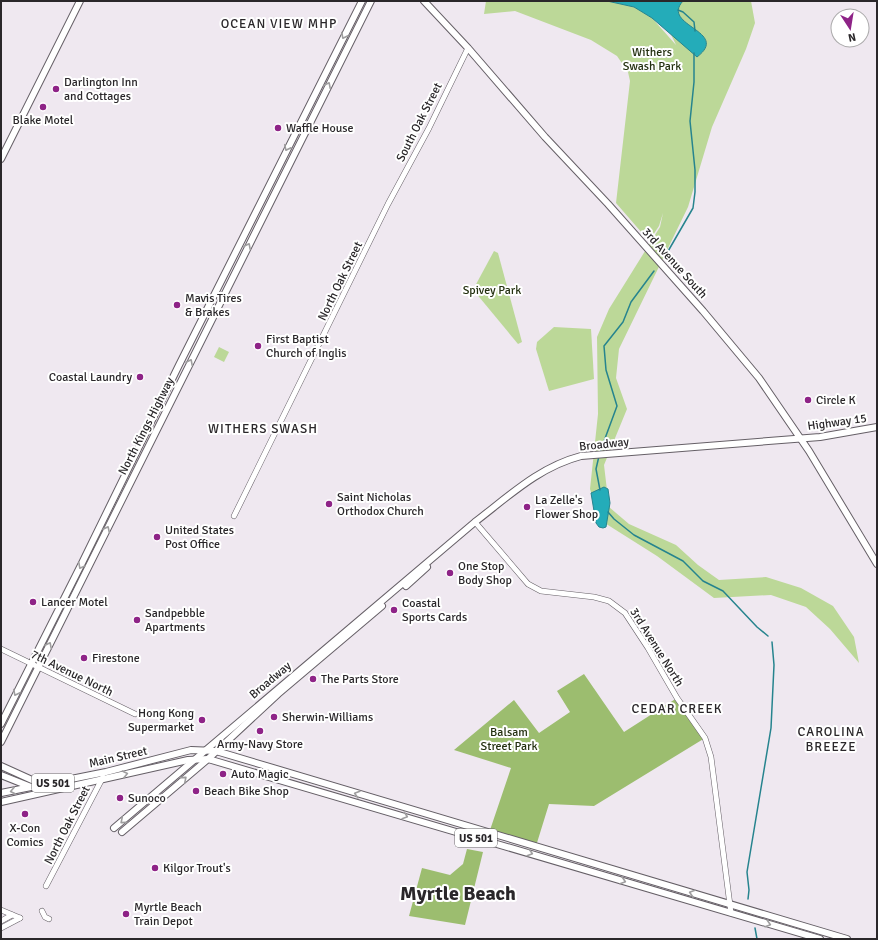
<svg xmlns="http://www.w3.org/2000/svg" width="878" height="940" font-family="Signika,sans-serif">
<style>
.green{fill:#bcd898}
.forest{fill:#9cbd6f}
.water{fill:#24acb9;stroke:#26848e}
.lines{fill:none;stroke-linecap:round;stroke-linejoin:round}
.stream{stroke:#26848e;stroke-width:1.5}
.minor-casing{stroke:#655f66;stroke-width:6}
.major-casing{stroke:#655f66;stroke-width:8}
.minor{stroke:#fff;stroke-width:5}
.major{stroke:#fff;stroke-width:6}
.oneway{stroke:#9f9e9f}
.poi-dot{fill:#8e2387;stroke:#fff;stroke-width:1.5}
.labels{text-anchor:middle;stroke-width:4;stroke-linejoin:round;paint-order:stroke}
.shield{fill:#fff;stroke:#6a686a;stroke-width:1}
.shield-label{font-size:11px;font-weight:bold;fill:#2a272a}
.park-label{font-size:12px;fill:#243010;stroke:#fff}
.poi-label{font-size:12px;fill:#2a272a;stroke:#fff;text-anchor:start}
.street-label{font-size:12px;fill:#2a272a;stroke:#fff}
.neighbourhood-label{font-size:13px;letter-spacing:1px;fill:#2a272a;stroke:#fff}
.town-label{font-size:20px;font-weight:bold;fill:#2a272a;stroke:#fff}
</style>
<rect width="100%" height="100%" fill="#efe8f0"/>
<!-- green -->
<g class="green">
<path d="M486,1H607L634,7L652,18L676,45L667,26L625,1H751L755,23L746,49L712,127L688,207L619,349L616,378L627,409L604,465L609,507L629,524L676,545L698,565L719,580L766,577L801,588L833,606L854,637L859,663L830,629L806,607L771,595L714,598L657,556L600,520L590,489L598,414L597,337L609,309L660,227L663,213L659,226L649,241L616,203L630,81L628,72L617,56L591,40L515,11L484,14Z"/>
<path d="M494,251L498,253L522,342L518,344L475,292L474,288Z"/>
<path d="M554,327L591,329L594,379L549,391L536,349L537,342Z"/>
<path d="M219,347L229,352L224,362L214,357Z"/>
</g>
<!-- forest -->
<g class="forest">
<path d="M584,674L624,732L677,698L705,738L594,806L549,804L536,846L489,833L511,768L454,750L514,700L539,733L570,712L557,691Z"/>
<path d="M467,849L483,852L465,925L409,916L422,868L450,875L463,864Z"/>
</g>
<!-- water -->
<g class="water">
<path d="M607,1H683C660,26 731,31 697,57L652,18L634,7Z"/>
<path d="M604,487L608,489L610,503L606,527L603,528L599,527L596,523L591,493Z"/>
</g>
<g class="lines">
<!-- stream -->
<g class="stream">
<path d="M678,10L683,12L694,22L695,31"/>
<path d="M667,253L693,208L695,192V170L690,121L694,82V53"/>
<path d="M600,452L617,406L606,370L604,346L623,322L631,302L654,271"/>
<path d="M599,456L596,469L600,490"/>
<path d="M608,512L614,519L634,535L683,561L703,581L723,591L757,627L768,636"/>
<path d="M748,899L749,890L747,872L771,728L774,665L772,642"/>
<path d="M755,928L757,939"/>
</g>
<defs>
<g id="minor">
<path d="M234,516L388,204L429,128L468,48"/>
<path d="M475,522L528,584L541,591L594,597L609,601L625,613L648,648L677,698L705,738L711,757L731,913"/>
<path d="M1,649L135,714"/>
<path d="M46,886L103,777"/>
<path d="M1,910L20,918"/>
<path d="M42,911L45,917L49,919"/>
<path d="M1,921L12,915"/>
<path d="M1,928L20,918"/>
</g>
<g id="major">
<path d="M424,1L468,48L545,137L608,204L703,311L759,378L809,451L877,564"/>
<path d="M1,159L80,1"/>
<path d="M406,586L427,567"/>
<path d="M1,724L82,563L179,365L362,1"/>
<path d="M1,742L371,1"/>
<path d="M1,766L43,785"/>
<path d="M1,775L31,787"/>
<path d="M1,793L106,772L191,750L216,751L847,939"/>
<path d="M1,802L188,760L208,759L820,939"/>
<path d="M114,828L475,522C509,496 539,467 581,456L820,437L877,427"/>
<path d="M122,832L208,759L278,694L382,606"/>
</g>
</defs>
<!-- minor casing -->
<use href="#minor" class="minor-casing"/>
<!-- major casing -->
<use href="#major" class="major-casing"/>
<!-- minor -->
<use href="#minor" class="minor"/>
<!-- major -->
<use href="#major" class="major"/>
</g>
<!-- one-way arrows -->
<defs><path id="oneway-chevron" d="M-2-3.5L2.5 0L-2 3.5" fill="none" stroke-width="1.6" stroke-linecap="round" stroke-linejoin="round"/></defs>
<g class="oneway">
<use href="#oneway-chevron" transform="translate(344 36) rotate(117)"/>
<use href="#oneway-chevron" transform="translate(328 85) rotate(-63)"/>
<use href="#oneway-chevron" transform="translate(287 148) rotate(116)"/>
<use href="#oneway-chevron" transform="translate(248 246) rotate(-63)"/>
<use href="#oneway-chevron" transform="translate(190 362) rotate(-63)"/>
<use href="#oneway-chevron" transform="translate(107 529) rotate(-64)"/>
<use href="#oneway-chevron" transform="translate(81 566) rotate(118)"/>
<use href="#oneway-chevron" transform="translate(49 645) rotate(-63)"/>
<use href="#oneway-chevron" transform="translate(16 693) rotate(117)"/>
<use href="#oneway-chevron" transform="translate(125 774) rotate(-13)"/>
<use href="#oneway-chevron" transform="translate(184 779) rotate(-40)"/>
<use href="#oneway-chevron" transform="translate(13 791) rotate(169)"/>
<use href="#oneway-chevron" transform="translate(357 794) rotate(-164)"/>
<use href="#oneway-chevron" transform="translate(405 816) rotate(17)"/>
<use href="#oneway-chevron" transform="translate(123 821) rotate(140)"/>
<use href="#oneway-chevron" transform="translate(530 853) rotate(16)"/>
<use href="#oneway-chevron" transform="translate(623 881) rotate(17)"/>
<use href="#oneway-chevron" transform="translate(692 893) rotate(-163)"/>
<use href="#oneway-chevron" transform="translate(768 924) rotate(16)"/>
</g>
<!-- markers -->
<g class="poi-dot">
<circle cx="56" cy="89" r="4"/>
<circle cx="43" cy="107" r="4"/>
<circle cx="278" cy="128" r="4"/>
<circle cx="177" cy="305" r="4"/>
<circle cx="258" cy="346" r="4"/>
<circle cx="140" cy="377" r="4"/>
<circle cx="808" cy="400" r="4"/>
<circle cx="329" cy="504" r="4"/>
<circle cx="527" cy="507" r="4"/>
<circle cx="157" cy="537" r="4"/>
<circle cx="450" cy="573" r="4"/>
<circle cx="33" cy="602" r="4"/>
<circle cx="394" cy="610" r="4"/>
<circle cx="137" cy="620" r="4"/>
<circle cx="84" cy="658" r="4"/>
<circle cx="313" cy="679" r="4"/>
<circle cx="274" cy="717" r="4"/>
<circle cx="202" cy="720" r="4"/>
<circle cx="260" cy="731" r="4"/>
<circle cx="223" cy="774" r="4"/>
<circle cx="196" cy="791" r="4"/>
<circle cx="120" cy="798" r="4"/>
<circle cx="25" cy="814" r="4"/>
<circle cx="155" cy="868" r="4"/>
<circle cx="126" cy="914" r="4"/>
</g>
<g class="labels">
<!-- shield labels -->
<g class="shield">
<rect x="32" y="774" width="42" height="18" rx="3"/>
<rect x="455" y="829" width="42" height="18" rx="3"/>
</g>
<g class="shield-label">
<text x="53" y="787">US 501</text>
<text x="476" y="842">US 501</text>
</g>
<!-- park labels -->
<g class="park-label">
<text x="652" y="56">Withers<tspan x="652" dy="14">Swash Park</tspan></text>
<text x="492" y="294">Spivey Park</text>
<text x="509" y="736">Balsam<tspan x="509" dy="14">Street Park</tspan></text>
</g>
<!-- poi labels -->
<g class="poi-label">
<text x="64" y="86">Darlington Inn<tspan x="64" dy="14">and Cottages</tspan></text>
<text x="43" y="124" text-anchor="middle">Blake Motel</text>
<text x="286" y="132">Waffle House</text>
<text x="185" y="302">Mavis Tires<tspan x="185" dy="14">&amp; Brakes</tspan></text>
<text x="266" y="343">First Baptist<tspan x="266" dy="14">Church of Inglis</tspan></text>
<text x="132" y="381" text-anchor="end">Coastal Laundry</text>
<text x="816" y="404">Circle K</text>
<text x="337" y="501">Saint Nicholas<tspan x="337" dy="14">Orthodox Church</tspan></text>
<text x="535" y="504">La Zelle's<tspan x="535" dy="14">Flower Shop</tspan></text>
<text x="165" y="534">United States<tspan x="165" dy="14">Post Office</tspan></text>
<text x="458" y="570">One Stop<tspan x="458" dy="14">Body Shop</tspan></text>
<text x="41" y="606">Lancer Motel</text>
<text x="402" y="607">Coastal<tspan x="402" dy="14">Sports Cards</tspan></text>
<text x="145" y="617">Sandpebble<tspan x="145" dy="14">Apartments</tspan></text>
<text x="92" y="662">Firestone</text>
<text x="321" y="683">The Parts Store</text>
<text x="194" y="717" text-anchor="end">Hong Kong<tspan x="194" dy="14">Supermarket</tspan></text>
<text x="282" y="721">Sherwin-Williams</text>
<text x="260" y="748" text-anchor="middle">Army-Navy Store</text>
<text x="231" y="778">Auto Magic</text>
<text x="204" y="795">Beach Bike Shop</text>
<text x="128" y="802">Sunoco</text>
<text x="25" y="832" text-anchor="middle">X-Con<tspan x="25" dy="14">Comics</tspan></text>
<text x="163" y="872">Kilgor Trout's</text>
<text x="134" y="911">Myrtle Beach<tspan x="134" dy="14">Train Depot</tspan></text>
</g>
<!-- street labels -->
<g class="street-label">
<text transform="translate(419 122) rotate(-63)" y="4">South Oak Street</text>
<text transform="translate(675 263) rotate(48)" y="4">3rd Avenue South</text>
<text transform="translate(340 281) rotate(-64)" y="4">North Oak Street</text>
<text transform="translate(837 422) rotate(-8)" y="4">Highway 15</text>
<text transform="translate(146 426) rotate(-63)" y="4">North Kings Highway</text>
<text transform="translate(604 444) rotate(-6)" y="4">Broadway</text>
<text transform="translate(657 647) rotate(58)" y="4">3rd Avenue North</text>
<text transform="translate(72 673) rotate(26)" y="4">7th Avenue North</text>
<text transform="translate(270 680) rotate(-40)" y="4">Broadway</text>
<text transform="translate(118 757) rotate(-13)" y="4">Main Street</text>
<text transform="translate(67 825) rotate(-63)" y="4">North Oak Street</text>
</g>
<!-- neighbourhood labels -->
<g class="neighbourhood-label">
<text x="279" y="28">OCEAN VIEW MHP</text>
<text x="263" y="433">WITHERS SWASH</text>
<text x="677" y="713">CEDAR CREEK</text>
<text x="831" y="736">CAROLINA<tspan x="831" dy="15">BREEZE</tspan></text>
</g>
<!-- town labels -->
<g class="town-label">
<text x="458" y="900">Myrtle Beach</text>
</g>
</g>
<!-- border -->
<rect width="878" height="940" fill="none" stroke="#2a272a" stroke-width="4"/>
<!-- north arrow -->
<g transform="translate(850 28) rotate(168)"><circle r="19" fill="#ffffff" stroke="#aaa9aa"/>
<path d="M0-3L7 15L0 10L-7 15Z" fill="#8e2387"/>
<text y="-6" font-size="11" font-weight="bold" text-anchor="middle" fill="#2a272a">N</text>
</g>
</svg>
